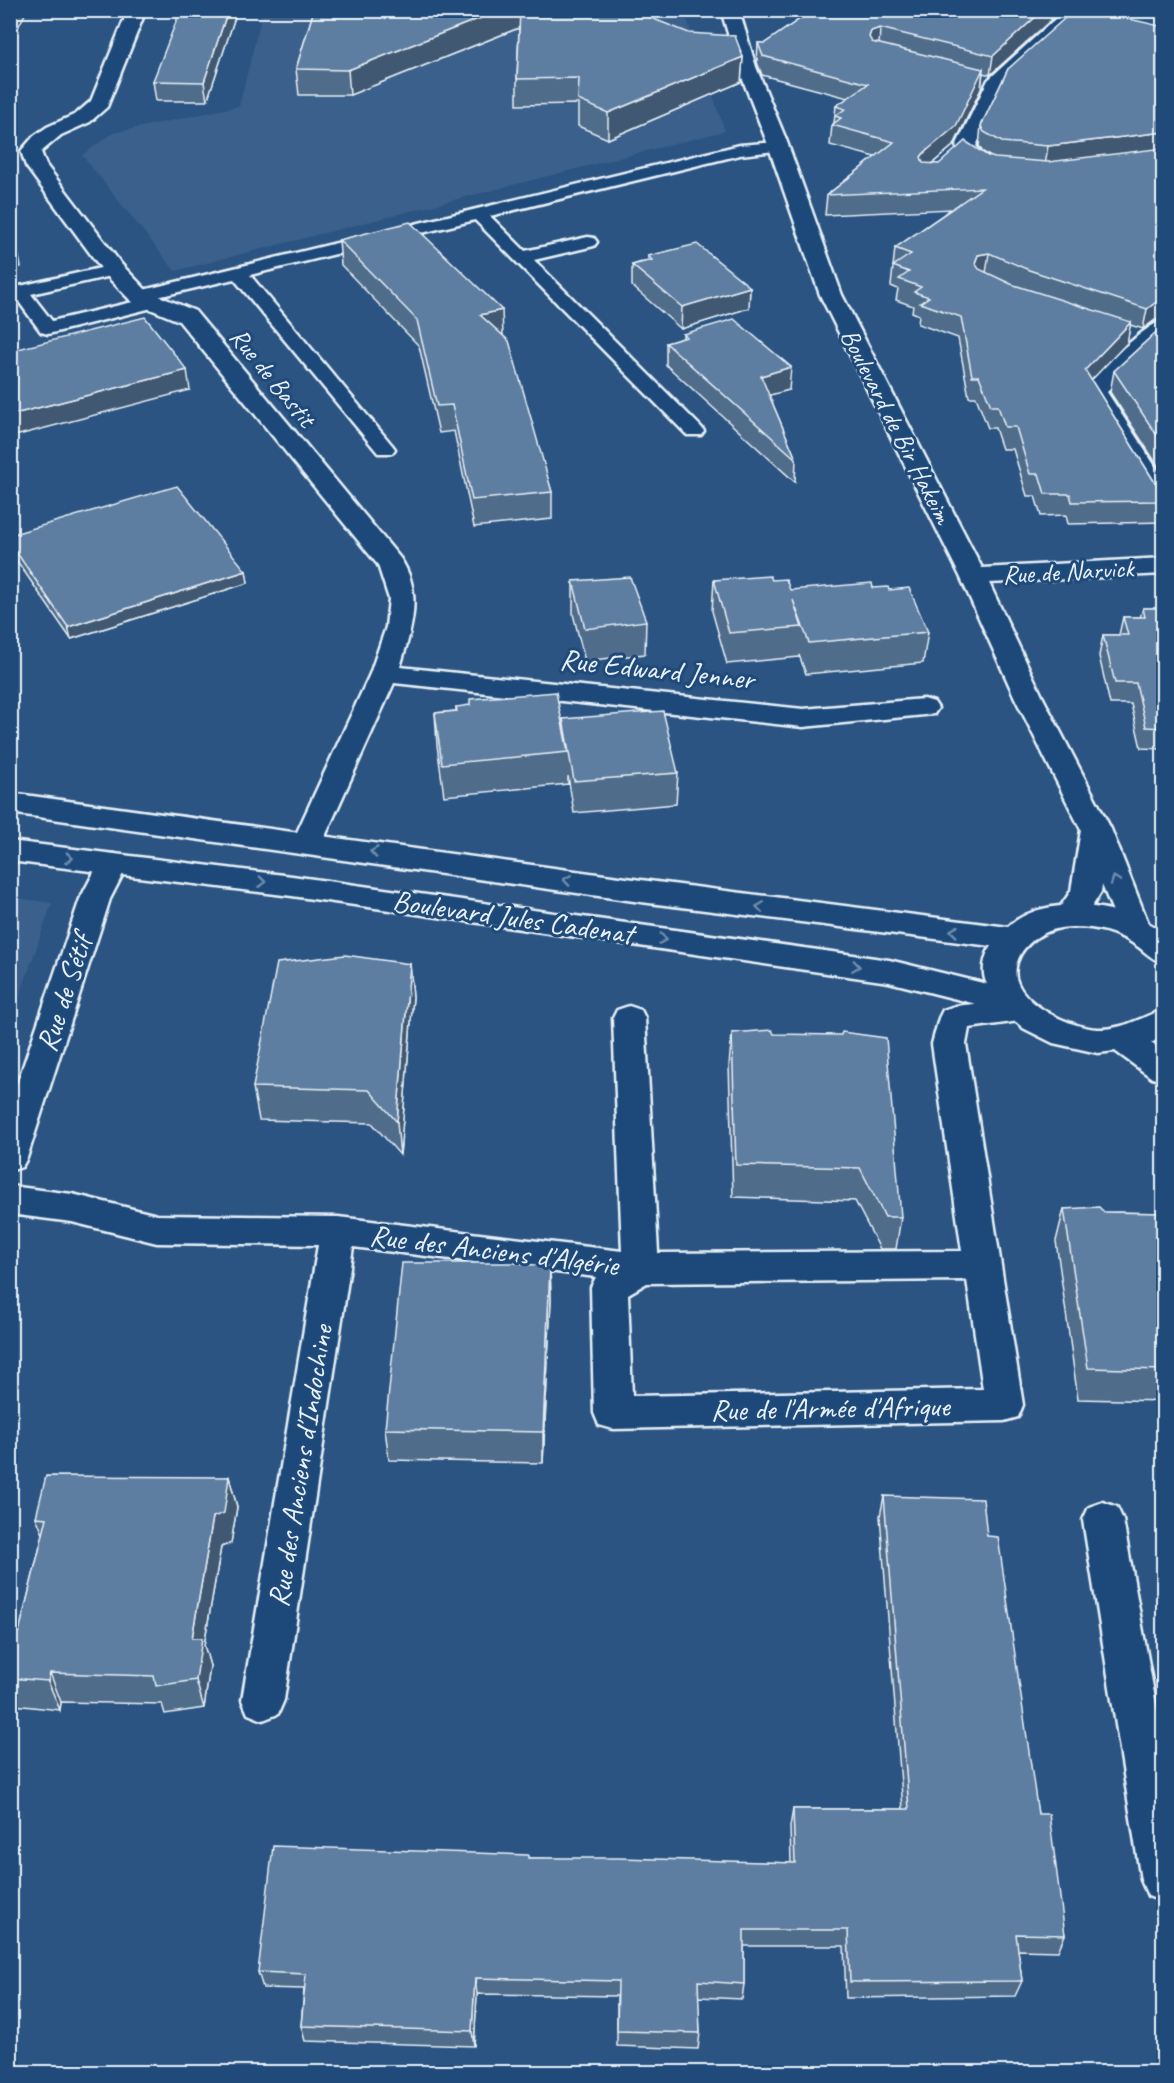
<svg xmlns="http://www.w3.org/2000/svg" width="1174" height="2083" font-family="Caveat,sans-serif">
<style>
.built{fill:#3a608b}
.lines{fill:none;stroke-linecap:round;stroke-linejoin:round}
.lane-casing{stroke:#e8f1f8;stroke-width:5}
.street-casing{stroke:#e8f1f8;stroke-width:5}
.secondary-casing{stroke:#e8f1f8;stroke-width:5}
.lane{fill:#1f4a7a;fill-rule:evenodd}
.street{fill:#1f4a7a;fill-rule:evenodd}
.secondary{fill:#1f4a7a;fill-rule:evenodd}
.wall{fill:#506c8a;stroke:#e8f1f8;stroke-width:1.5}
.shaded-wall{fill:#415871;stroke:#e8f1f8;stroke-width:1.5}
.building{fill:#5d7da1;stroke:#e8f1f8;stroke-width:1.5}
.oneway{stroke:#6f8dac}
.labels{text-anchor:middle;stroke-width:6;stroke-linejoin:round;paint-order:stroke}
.far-street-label{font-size:26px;fill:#e8f1f8;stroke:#1f4a7a}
.street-label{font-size:30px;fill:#e8f1f8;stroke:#1f4a7a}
</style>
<rect width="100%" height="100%" fill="#2b5482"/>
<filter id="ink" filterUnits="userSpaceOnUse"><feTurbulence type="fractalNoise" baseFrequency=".0167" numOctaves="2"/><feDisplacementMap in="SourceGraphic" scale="12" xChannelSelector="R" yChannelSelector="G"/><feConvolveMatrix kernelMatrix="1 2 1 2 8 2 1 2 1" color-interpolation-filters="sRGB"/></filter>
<g filter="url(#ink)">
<!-- built -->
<g class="built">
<path d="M263,10L684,11L725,131L175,271L82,155L113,133L239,106Z"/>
<path d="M11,897L52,903L11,1021L10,897Z"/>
</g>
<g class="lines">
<defs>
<path id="lane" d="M779,142L787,147L785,150L740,155L490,216L525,251L588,237L594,238L597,242L594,246L534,260L701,427L704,431L701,435H687L475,220L250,275L392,445L395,449L392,453H378L234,279L153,298L159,303L156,307L48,334L41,332L11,291L14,287L20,286L114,265L120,266L123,270L120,274L31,294L52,321L137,301L130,296L133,292L139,291L740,145Z"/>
<g id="street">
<path d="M128,10H146L107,107L90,122L61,135L41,152L46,165L122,265L147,291L195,311L400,558C424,593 411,631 400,667L803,709L924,699L934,702L938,708L934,714L803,727L394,683L322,843L318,850L307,853L296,850L292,843L370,674L386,627L389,599L378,565L179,321L131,301L106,275L26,166L21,151L34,136L47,127L76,114L91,101Z"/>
<path d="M721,10H739L756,67L787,142L842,295L982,568L1164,558V574L989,583L1043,698L1111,829L1151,930L1146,938L1135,941L1124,938L1102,885L1101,892L1081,924L1070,927L1059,924L1054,916L1071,891L1081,830L1015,698L960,576L820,295L767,142L738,67Z"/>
<path d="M1065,10H1083L1076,21L1003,87L976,146C984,158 999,159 1007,170L1004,174C984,179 966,161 956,146L988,80Z"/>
<path d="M1164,320V338L1107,392L1164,480V508L1155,506L1151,501L1083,391C1096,373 1144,325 1164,320Z"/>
<path d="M113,854L124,857L128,864L110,899L27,1158L22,1167L10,1171V1105L80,899L102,857Z"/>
<path d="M1021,999L1033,1003L1037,1011L1033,1019L969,1028L966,1044L1023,1405L1018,1417L1004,1421L613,1429L599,1425L594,1413L591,1287L596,1277L353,1247L284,1700L278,1714L263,1720L248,1714L242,1700L318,1245L157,1243L72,1222L10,1214V1186L72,1194L157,1215L338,1217L622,1251L613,1018L617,1010L629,1006L641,1010L645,1018L658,1253L962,1251L932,1044L939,1018L943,1010L955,1006ZM967,1280L983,1389L632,1396L628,1294L647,1283Z"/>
<path d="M1103,1502L1117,1507L1123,1520L1164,1749V1902L1148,1896L1141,1880L1083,1520L1089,1507Z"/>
</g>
<path id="secondary" d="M10,793L641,880L1008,927C1045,891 1126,905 1164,933V963C1152,960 1147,953 1137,946C1123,936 1107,930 1091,928C1064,925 1042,928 1024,949C1018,956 1014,968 1016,978C1023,1006 1072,1028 1098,1029C1123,1030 1141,1017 1164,1010V1036L1151,1043L1164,1052V1081L1152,1078L1115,1051L1098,1053L1053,1043L1023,1028L1004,1011L889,982L292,896L10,861V841L292,876L889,960L987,984C981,973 984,957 991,946L641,902L10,813Z"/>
</defs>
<!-- lane casing -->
<use href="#lane" class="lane-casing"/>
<!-- street casing -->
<use href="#street" class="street-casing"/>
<!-- secondary casing -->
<use href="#secondary" class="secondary-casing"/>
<!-- lane -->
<use href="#lane" class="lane"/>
<!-- street -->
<use href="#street" class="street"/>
<!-- secondary -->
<use href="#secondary" class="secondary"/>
</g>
<!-- wall -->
<g class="wall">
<path d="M189,10H235L236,14L207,101H156L153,81Z"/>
<path d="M631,10L743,57L741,82L608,139L578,126V104L517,105V79L519,28L350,95H299L296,69L313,13Z"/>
<path d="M813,10H1052L1051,20L990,75L983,73L981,89L954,145L932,164H939L988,156L991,157L982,151L979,146L981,126L1008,69L1155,320L1143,329L1130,325L1127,343L1091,380L1154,481L1159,487H1164V522L1068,524L1066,515L1041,516L1035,496H1027L1013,449H1002L995,428H988L976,397H969L958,338L918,324L919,315L912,312L913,306L896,300L898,289L891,286L895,248L951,209L825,215L827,195L875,157L830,145L832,125L834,123L836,106L848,98L762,75L757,62L758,43H765Z"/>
<path d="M339,240L503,336L552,492V519L474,527L454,431L439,433L419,346L341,265Z"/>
<path d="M648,256L750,287L749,308L681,329L632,286V265L648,260Z"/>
<path d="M1164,325V475L1110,392L1114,371Z"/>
<path d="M683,334L789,390L769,395L796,459L795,482L666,365V343L683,338Z"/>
<path d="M10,535L246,571L248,583L71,639L10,551Z"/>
<path d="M714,580H772L790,590L873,588L889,590L928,632L923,663L806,674L799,655V657L727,664L712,611Z"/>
<path d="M573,581L646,621L645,654L585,661L573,614Z"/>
<path d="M1162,600H1164V749L1141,748L1131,704H1110L1099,656L1103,635H1119L1123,617H1140L1143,608H1160Z"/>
<path d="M456,707L563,728V719L678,773L676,804L574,813L568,776V784L444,796L437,745L435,713L456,711Z"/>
<path d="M410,964L413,997L400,1155L372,1123L259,1120L253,1087Z"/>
<path d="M732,1033L774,1034L901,1217L896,1249H880L855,1201L733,1197L729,1065Z"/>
<path d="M1064,1209L1104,1212L1164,1213V1401L1078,1399L1056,1241Z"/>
<path d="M550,1267L551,1299L543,1463L389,1460L385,1429Z"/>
<path d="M229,1477L237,1507L231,1543L221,1547L204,1645L210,1666L204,1708L165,1714L162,1704L61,1702L60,1710L14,1705L10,1697V1639L19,1632L43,1534L36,1517Z"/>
<path d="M884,1496L987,1536L1038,1814L1065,1935L1058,1951L1018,1950L1022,1981L1015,1996L846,1998L844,1946H744V1984L742,1999L698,1997L700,2033L698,2049L617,2046V1996L477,1994L474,2046L305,2041L301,2026L304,1989L263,1988L258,1972L529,1858L791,1863L790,1827L793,1809H903L880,1516Z"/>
</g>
<!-- shaded-wall -->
<g class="shaded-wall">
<path d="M10,10H27L10,43Z"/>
<path d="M228,10H235L236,14L207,101L204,82Z"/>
<path d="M501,10H521V27L350,95L348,70Z"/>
<path d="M1043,10H1052L1051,20L990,75L993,56Z"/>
<path d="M880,28L879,47L869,50V37L871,31Z"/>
<path d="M743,57L741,82L608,139V113Z"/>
<path d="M983,69L981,89L954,145L922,172L921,157L924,153Z"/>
<path d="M1164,132V151L1045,166L1048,146Z"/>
<path d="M12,235L14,248L17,247L21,267L10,269V236Z"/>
<path d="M989,253L986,273L975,276V263L978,255Z"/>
<path d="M750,287L749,308L681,329L682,307Z"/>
<path d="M1164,299V319L1155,320L1143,329L1147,309L1159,300Z"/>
<path d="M502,310L503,336L480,315Z"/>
<path d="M1131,322L1127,343L1081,391L1085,370Z"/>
<path d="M791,367L789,390L759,398L761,376Z"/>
<path d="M187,370L190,390L11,437L10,415Z"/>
<path d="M246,571L248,583L71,639L68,627Z"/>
<path d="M410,964L413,997L400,1155L397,1122Z"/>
<path d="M550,1267L551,1299L543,1463V1432Z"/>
<path d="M229,1477L237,1507L231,1543L221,1547L204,1645L210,1666L204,1708L196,1680L192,1638L213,1517Z"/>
<path d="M50,1673L61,1702L60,1710L48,1681Z"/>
<path d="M475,1978L477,1994L474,2046L472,2031Z"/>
</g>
<!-- building -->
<g class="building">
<path d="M189,10H228L204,82L153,81L179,14Z"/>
<path d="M318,10H501L348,70L296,69L313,13Z"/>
<path d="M520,10H631L689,33L735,36L743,57L608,113L578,100L579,78L517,79Z"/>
<path d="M813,10H1043L993,56L880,28L871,31L869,37L872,42L983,69L956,126L924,153L921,157L923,163L939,164L965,141L988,156L995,158L1048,162L1164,148V299L1159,300L1147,309L1029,270L989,253L978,255L975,263L979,269L1011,284L1131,322L1085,370L1154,481L1159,487H1164V501L1072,502L1070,494H1045L1039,474H1030L1016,427H1005L998,406H991L979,376H972L961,317L920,303L929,297L914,292L921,287L899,279L909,272L893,266L911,254L895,248L982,188L827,195L894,142L832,125L841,118L835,116L845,109L836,106L868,84L763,56L758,43H765Z"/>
<path d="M1074,10H1091L1164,27V132L1048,146L1002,142L984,132L981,126L1008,69Z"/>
<path d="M410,222L502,310L480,315L509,341L552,492L472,500L452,405L437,406L417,320L339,240Z"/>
<path d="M10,238L17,247L10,249Z"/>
<path d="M697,244L750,287L682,307L632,265L652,260L648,256Z"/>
<path d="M145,317L187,370L10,415V351Z"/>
<path d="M734,319L791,367L761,376L796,459L666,343L687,337L683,334Z"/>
<path d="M1164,325V446L1114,371Z"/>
<path d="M177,486L246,571L68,627L10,543V535Z"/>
<path d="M770,576L772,580L786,579L790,590L872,583L873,588L888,587L889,590L909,588L928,632L809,643L793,600L802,627L729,633L714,580Z"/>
<path d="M630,577L646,621L585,629L573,581Z"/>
<path d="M1143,608H1164V728L1146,727L1136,683H1115L1103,635H1128L1123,617H1145Z"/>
<path d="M556,692L568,752L442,764L435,713L457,711L456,707L470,705V699Z"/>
<path d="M663,711L678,773L574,781L563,719Z"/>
<path d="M345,955L410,964L397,1122L369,1090L253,1087L277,963Z"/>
<path d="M772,1030L774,1034L841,1035L842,1032L886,1038L901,1217H885L860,1168L736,1165L732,1033Z"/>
<path d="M1099,1207L1104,1212L1164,1213V1370L1088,1368L1064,1209Z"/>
<path d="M402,1263H518L550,1267L543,1432L385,1429Z"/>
<path d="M46,1476L229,1477L224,1513L213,1517L192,1638H202L196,1680L156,1686L154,1676L50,1673L48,1681L10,1678V1639L12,1632H19L47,1518L36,1517Z"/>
<path d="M884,1496L983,1499L987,1536L998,1537L1038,1814H1049L1065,1935L1016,1934L1022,1981L850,1982L848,1930H744V1984L698,1981L700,2033L617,2031L618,1981L475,1978L472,2031L301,2026L306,1974L258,1972L273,1846L528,1855V1858H619L795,1863L793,1809H909Z"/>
</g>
<!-- one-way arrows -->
<defs><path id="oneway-chevron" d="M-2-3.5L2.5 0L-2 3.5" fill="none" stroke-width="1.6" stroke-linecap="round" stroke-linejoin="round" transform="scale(1.5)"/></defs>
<g class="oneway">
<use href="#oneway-chevron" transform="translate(374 852) rotate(-172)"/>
<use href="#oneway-chevron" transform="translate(69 858) rotate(7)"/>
<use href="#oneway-chevron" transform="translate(567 880) rotate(-172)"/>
<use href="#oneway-chevron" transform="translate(1115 880) rotate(-110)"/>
<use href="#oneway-chevron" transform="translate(262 882) rotate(7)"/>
<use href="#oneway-chevron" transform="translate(760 907) rotate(-172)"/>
<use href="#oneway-chevron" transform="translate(954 931) rotate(-173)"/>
<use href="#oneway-chevron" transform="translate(663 939) rotate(8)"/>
<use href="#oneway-chevron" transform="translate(856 966) rotate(8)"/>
</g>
</g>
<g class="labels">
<!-- far-street labels -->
<g class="far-street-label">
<text transform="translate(273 377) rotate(51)" y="9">Rue de Bastit</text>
<text transform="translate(897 426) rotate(63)" y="9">Boulevard de Bir Hakeim</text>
<text transform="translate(1068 571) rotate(-3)" y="9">Rue de Narvick</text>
</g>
<!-- street labels -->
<g class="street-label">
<text transform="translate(657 669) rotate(6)" y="10">Rue Edward Jenner</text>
<text transform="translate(513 917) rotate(8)" y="10">Boulevard Jules Cadenat</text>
<text transform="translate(64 993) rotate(-72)" y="10">Rue de Sétif</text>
<text transform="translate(494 1250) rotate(7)" y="10">Rue des Anciens d'Algérie</text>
<text transform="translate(830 1408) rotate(-1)" y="10">Rue de l'Armée d'Afrique</text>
<text transform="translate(300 1466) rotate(-81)" y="10">Rue des Anciens d'Indochine</text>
</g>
</g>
<!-- margin -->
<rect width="1174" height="2083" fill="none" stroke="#1f4a7a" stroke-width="36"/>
<rect x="18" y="18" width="1138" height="2047" fill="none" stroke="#e8f1f8" stroke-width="2" filter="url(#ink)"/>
</svg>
